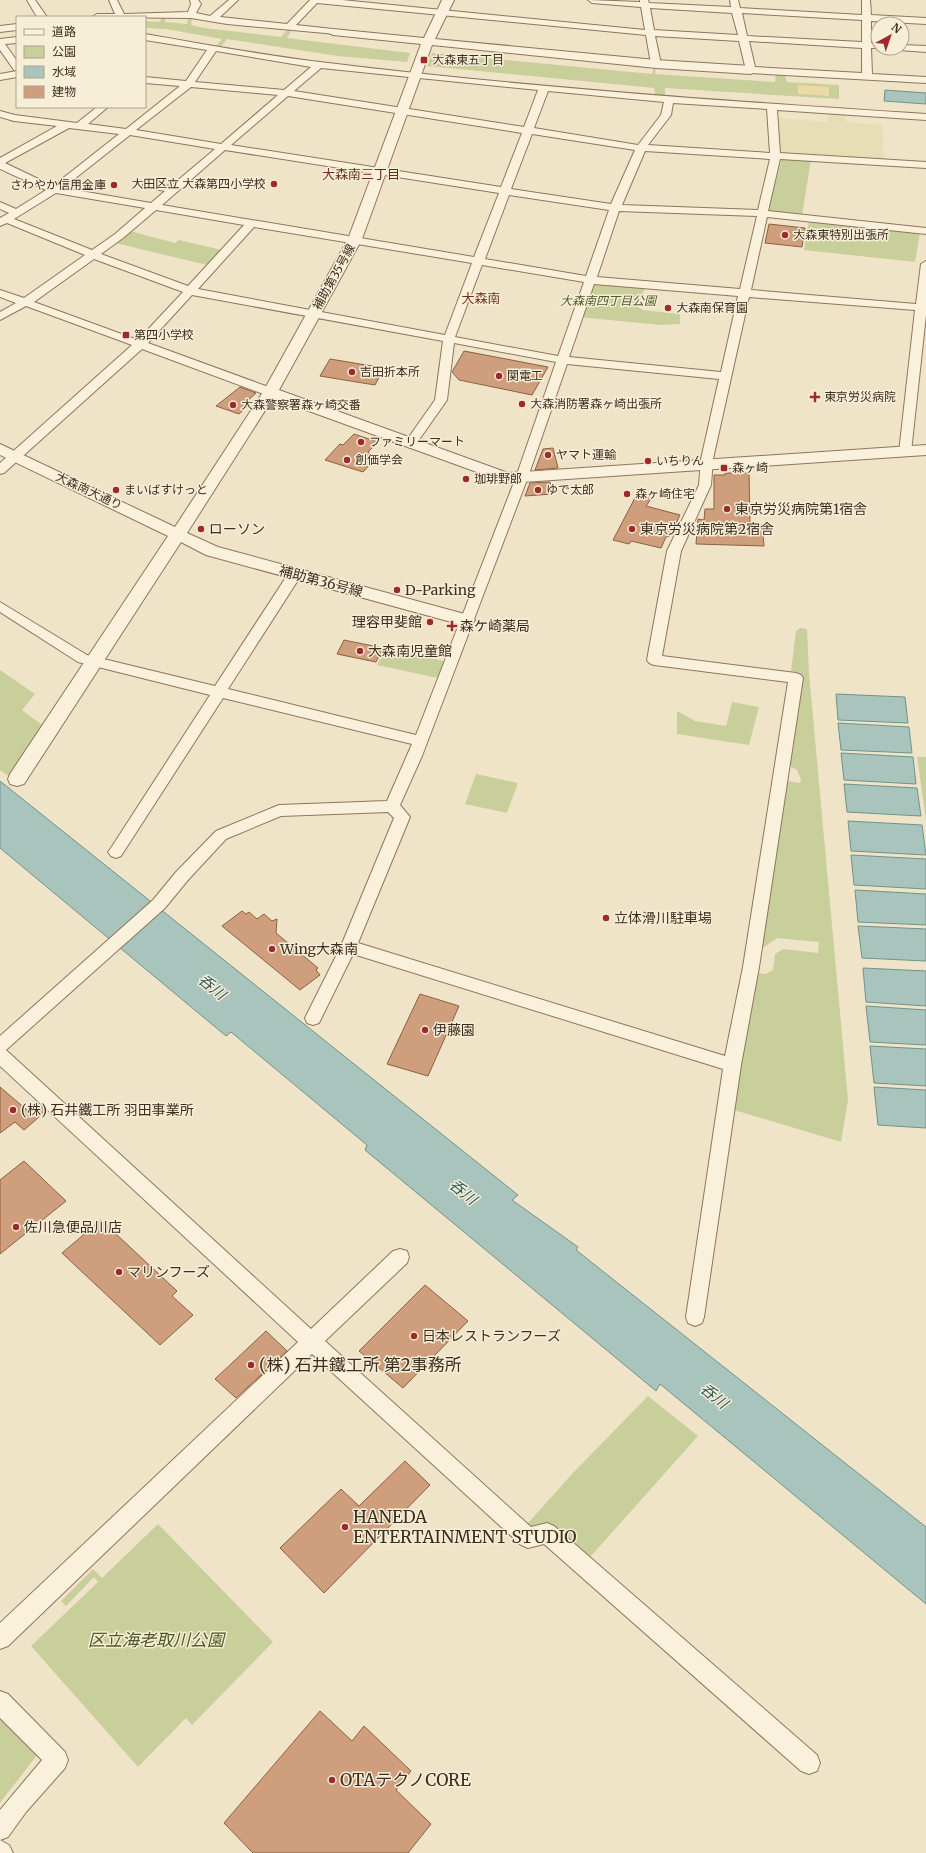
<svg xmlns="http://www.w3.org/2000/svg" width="926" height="1853" font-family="Merriweather,'Noto Sans JP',serif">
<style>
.farmland{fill:#e6deb5}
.green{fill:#c9cf9b}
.sand{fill:#ecd9a5}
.water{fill:#a9c4bc;stroke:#6f938a}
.building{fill:#cf9f7d;stroke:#8d5f41}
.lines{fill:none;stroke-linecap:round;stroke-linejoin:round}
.minor-casing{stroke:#8d765c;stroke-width:2}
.tertiary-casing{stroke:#8d765c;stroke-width:2}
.minor{fill:#faf1dc;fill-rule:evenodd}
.tertiary{fill:#faf1dc;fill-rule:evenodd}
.poi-dot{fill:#9e2a2b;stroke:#f7eed8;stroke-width:1.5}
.labels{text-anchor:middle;stroke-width:3;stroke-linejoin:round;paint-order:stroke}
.far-poi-label{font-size:12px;fill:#3d2e20;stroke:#f7eed8;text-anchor:start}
.far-street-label{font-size:12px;fill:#3d2e20;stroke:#f7eed8}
.far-park-label{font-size:12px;font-style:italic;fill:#4d5a26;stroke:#f7eed8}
.far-neighbourhood-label{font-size:13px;fill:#6b2e1e;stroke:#f7eed8}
.far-quarter-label{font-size:13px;fill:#6b2e1e;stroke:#f7eed8}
.poi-label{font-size:14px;fill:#3d2e20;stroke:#f7eed8;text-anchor:start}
.street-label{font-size:14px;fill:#3d2e20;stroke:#f7eed8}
.water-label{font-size:15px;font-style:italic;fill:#2f5d5a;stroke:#f7eed8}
.near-poi-label{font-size:17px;fill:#3d2e20;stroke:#f7eed8;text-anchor:start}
.near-park-label{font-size:17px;font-style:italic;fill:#4d5a26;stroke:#f7eed8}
</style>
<rect width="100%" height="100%" fill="#f0e4c8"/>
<!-- farmland -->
<path class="farmland" d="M829,112L845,113L846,122L882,125L884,160L779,151L777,118L828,122Z"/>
<!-- green -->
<g class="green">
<path d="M162,16H166L165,22L187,24L189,16H192L191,25L205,28L281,37L287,30L291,31L287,38L410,53L407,62L338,56L227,39L220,48L215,47L222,39L166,29L145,28V21L160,22Z"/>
<path d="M432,53L652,74L654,67H656L655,74L775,82L776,75H785L787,82L839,85V99L665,88V98L655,97L654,88L427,66Z"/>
<path d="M782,158L811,160L802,215L768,211Z"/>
<path d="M809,221L920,233L915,262L804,250Z"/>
<path d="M130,231L175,243L179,240L222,250L207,265L115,243Z"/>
<path d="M591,280L646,285L638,307L643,310L680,314V324L661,325L578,317Z"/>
<path d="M800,628L807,629L809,673L848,1100L841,1142L734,1110L756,973L765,974L773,970L775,954L783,949L818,953L819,942L777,938L760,950L787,781L800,783L801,779L797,770L786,764L799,673L791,671L796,631Z"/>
<path d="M386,648L444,661L438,678L377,665Z"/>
<path d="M0,670L35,694L22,710L45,727L12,779L0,770Z"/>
<path d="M732,702L759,707L749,745L677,734V711L695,721L726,726Z"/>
<path d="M917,757H926V820Z"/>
<path d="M476,774L518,783L507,813L465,804Z"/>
<path d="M648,1396L698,1436L583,1565L521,1531L571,1475Z"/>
<path d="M158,1524L273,1642L192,1725L186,1718L138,1767L31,1646L98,1582L94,1577L66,1606L61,1601L93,1569L102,1578Z"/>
<path d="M0,1718L37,1755L0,1803Z"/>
</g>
<!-- sand -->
<path class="sand" d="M798,85L829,87V96L798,94Z"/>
<!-- water -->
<g class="water">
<path d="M885,90L926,93V104L884,101Z"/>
<path d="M836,694L905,697L908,723L838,720Z"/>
<path d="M838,723L909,727L912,753L841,750Z"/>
<path d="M841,753L913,757L916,784L844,780Z"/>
<path d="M0,781L518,1195L512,1200L578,1247L576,1250L926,1527V1604L660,1384L656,1391L365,1150L367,1145L231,1032L226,1036L0,848Z"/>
<path d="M844,784L917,788L921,816L847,812Z"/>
<path d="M848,821L922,825L926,855L851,851Z"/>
<path d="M851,855L926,859V889L854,885Z"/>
<path d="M855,890L926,894V925L858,922Z"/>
<path d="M858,926L926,929V961L862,958Z"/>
<path d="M863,968L926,971V1006L866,1002Z"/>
<path d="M866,1006L926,1010V1045L870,1042Z"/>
<path d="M870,1046L926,1049V1086L874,1083Z"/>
<path d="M874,1087L926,1090V1128L878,1125Z"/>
</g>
<!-- building -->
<g class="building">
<path d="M769,224L805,228L802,247L765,243Z"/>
<path d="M464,351L548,367L532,395L459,380L452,372Z"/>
<path d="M330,359L384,368L375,385L320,376Z"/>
<path d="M240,387L256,393L245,403L249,405L239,414L216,406Z"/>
<path d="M354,434L378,442L368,452L370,453L365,459L373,461L363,472L325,460L340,444L343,445Z"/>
<path d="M553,448L558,468L535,470L543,449Z"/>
<path d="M725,473H749L750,524L762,525L764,546L696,544L698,519L704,520L705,509H714V475H725Z"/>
<path d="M550,482L552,494L525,496L530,483Z"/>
<path d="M638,492L653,496L646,506L680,515L670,536L666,537L661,548L631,541L629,544L613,540Z"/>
<path d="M344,640L383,648L376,662L337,654Z"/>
<path d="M242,911L246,914L249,912L257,919L264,914L272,921L277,919L276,933L318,968L316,970L320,975L300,990L222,926Z"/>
<path d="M420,994L459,1006L428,1076L387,1064Z"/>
<path d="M0,1087L27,1110L42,1107L46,1111L24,1130L15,1122L0,1133Z"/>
<path d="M24,1161L66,1201L0,1254V1180Z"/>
<path d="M101,1220L177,1291L172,1296L193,1315L160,1345L62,1253Z"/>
<path d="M425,1285L468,1321L403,1388L359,1351Z"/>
<path d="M266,1331L287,1351L236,1398L215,1379Z"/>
<path d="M405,1461L430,1485L324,1593L280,1548L341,1489L359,1506Z"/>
<path d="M320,1711L352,1741L364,1726L411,1771L396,1790L431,1824L408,1853H253L224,1823Z"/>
</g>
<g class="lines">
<defs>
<g id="minor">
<path d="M27,0H35L47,17H37Z"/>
<path d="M109,0H117L124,14L188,12L191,4L190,0H198L201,4L196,13L210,16L229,0H238L220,17L287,24L310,0H342L645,30L641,7L592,3L588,0L640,2V0H648L649,3L731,7L730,0H738L740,8L862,15V0H870L871,15L926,18V24L871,21V43H878V48H881H871L872,74L926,77V83L751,73L746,70L739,41L655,36L661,64L656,67L651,64L646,35L317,3L296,25L333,29L338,32L336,34L227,24L191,18L92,17L97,14H115ZM650,8L732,13L738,35L654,30ZM742,13L862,20V42L747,36ZM749,41L862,48V73L755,67Z"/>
<path d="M17,24V30L0,32V26Z"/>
<path d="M145,34C203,44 262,55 320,62C522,87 724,101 926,114V120L777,110L780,153L926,162V168L780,159L768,211L926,228V234L767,217L751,290L916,304L921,264L926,261V315L911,452L905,456L899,452L915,310L749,297L713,459L711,485L681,551L662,656L796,673L801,675L803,678L759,967L741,1065L704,1317L702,1323L695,1326L688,1323L686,1317L723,1069L353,954L319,1023L313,1025L307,1023L305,1018L341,946L394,818L388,812L281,816L226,839L188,880L165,908L6,1050L311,1329L393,1251L400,1249L407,1251L409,1257L407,1263L325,1341L531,1527L547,1523L554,1526L817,1755L820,1763L817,1771L809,1774L801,1771L544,1544L528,1548L521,1545L312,1354L8,1646L0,1649V1623L298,1342L0,1066V1036L153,900L176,872L216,831L279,805L387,801L412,744L223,698L121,856L116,858L111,856L108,852L111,848L210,695L78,662L0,612V602L87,655L215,686L290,571H300L302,574L228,689L416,735L516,477L556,362L454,343L447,400L414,447L410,448L404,444L435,400L443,341L192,295L148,343L274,389L276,392L274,395H266L142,349L4,473L0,474V463L132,345L26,306L0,320V312L16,303L0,297V290L24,298L85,255L7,223L0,226V218L9,213L0,209V202L16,209L46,190L0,169V158L57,126L14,121L0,117V111L15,115L77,123L97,107H108L88,124L126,129L180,86L145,83V77L186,81L207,50L145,40ZM216,51L311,67L284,90L195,82ZM321,68L538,90L524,127L294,91ZM191,87L278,95L221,144L136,130ZM548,91L664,102L661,115L638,145L534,128ZM288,96L522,133L501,187L231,145ZM673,103L767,109L770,153L648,145L671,115ZM69,128L119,134L53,186L5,163ZM532,134L635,150L611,204L511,189ZM130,135L215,149L171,186L144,183L143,185L144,187L165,191L151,203L63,188ZM225,150L499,193L474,257L162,205ZM645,151L770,159L758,210L622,205ZM56,193L145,208L115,234L92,250L14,219ZM509,195L609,210L586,276L485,259ZM156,210L244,225L188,286L101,254L123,238ZM619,211L757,216L740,289L597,277ZM254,227L472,263L445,335L198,289ZM94,259L183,292L138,340L34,302ZM482,265L584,282L558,356L455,337ZM594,284L738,296L721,372L569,357ZM567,364L719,379L701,459L699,485L667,551L647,660L649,663L654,665L788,682L743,967L725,1056L358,943L410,817L400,805L422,756L528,477Z"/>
<path d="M17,37V43L5,44L17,61V71L14,70L0,50V39Z"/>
<path d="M902,45L926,46V52L899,50L897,48H902Z"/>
<path d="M17,71V77L0,80V74Z"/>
<path d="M0,1691L8,1694L65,1752L68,1760L65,1768L26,1812L8,1837L0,1840V1810L42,1760L0,1718Z"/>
<path d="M0,1840L9,1845L13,1853H0Z"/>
</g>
<path id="tertiary" d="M442,0H454L435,39L656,60L751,66L757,70L751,74L656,68L432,45L362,239L279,390L508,473L926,445V455L507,483L273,398L187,533L218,547L472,616L475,620L472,624L466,626L206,555L181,542L24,784L17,786L10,784L8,779L10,774L168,536L0,455V444L175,527L263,392L348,239L421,44L333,35L327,32L333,29L424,38Z"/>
</defs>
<!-- minor casing -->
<use href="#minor" class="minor-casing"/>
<!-- tertiary casing -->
<use href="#tertiary" class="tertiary-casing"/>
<!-- minor -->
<use href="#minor" class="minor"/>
<!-- tertiary -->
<use href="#tertiary" class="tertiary"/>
</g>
<!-- markers -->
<g class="poi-dot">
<rect x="420" y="56" width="8" height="8" rx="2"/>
<circle cx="274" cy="184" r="4"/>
<circle cx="114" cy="185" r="4"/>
<circle cx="785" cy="235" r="4"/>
<circle cx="668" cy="308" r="4"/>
<rect x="122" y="331" width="8" height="8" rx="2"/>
<circle cx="352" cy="372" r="4"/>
<circle cx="499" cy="376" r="4"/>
<path d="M813 391h4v4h4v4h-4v4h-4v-4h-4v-4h4z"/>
<circle cx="522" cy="404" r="4"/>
<circle cx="233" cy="405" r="4"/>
<circle cx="361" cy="442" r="4"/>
<circle cx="548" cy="455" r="4"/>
<circle cx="347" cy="460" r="4"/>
<circle cx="648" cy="461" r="4"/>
<rect x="720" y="464" width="8" height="8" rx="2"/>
<circle cx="466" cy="479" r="4"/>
<circle cx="116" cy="490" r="4"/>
<circle cx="538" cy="490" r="4"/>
<circle cx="627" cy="494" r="4"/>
<circle cx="727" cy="509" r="4"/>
<circle cx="201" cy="529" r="4"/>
<circle cx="632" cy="529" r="4"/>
<circle cx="397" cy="590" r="4"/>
<circle cx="430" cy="622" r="4"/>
<path d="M450 620h4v4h4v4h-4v4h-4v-4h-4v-4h4z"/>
<circle cx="360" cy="651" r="4"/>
<circle cx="606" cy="918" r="4"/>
<circle cx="272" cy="949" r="4"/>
<circle cx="425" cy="1030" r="4"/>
<circle cx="13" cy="1110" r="4"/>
<circle cx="16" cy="1227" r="4"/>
<circle cx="119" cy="1272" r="4"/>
<circle cx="414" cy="1336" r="4"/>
<circle cx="251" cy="1365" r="4"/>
<circle cx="345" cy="1527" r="4"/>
<circle cx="332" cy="1780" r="4"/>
</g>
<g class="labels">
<!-- far-poi labels -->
<g class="far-poi-label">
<text x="432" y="64">大森東五丁目</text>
<text x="266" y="188" text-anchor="end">大田区立 大森第四小学校</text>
<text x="106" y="189" text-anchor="end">さわやか信用金庫</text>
<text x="793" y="239">大森東特別出張所</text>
<text x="676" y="312">大森南保育園</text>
<text x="134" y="339">第四小学校</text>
<text x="360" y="376">吉田折本所</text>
<text x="507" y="380">関電工</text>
<text x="824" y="401">東京労災病院</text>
<text x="530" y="408">大森消防署森ヶ崎出張所</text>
<text x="241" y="409">大森警察署森ヶ崎交番</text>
<text x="369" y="446">ファミリーマート</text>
<text x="556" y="459">ヤマト運輸</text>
<text x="355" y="464">創価学会</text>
<text x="656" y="465">いちりん</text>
<text x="732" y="472">森ヶ崎</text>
<text x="474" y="483">珈琲野郎</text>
<text x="124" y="494">まいばすけっと</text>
<text x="546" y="494">ゆで太郎</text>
<text x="635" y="498">森ヶ崎住宅</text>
</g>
<!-- far-street labels -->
<g class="far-street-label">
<text transform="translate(334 277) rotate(-61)" y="4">補助第35号線</text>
<text transform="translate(89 491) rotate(25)" y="4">大森南大通り</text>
</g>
<!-- far-park labels -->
<g class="far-park-label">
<text x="608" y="305">大森南四丁目公園</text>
</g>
<!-- far-neighbourhood labels -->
<g class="far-neighbourhood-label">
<text x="361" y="179">大森南三丁目</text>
</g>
<!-- far-quarter labels -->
<g class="far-quarter-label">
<text x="481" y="303">大森南</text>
</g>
<!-- poi labels -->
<g class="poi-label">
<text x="735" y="514">東京労災病院第1宿舎</text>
<text x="209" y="534">ローソン</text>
<text x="640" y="534">東京労災病院第2宿舎</text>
<text x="405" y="595">D-Parking</text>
<text x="422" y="627" text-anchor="end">理容甲斐館</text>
<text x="460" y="631">森ケ崎薬局</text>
<text x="368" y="656">大森南児童館</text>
<text x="614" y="923">立体滑川駐車場</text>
<text x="280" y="954">Wing大森南</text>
<text x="433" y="1035">伊藤園</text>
<text x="21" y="1115">(株) 石井鐵工所 羽田事業所</text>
<text x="24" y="1232">佐川急便品川店</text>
<text x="127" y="1277">マリンフーズ</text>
<text x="422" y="1341">日本レストランフーズ</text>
</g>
<!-- street labels -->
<g class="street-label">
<text transform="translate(321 581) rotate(15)" y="5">補助第36号線</text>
</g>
<!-- water labels -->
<g class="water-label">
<text transform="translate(212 987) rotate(39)" y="5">呑川</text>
<text transform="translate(463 1192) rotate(39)" y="5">呑川</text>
<text transform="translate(714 1396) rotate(39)" y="5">呑川</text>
</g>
<!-- near-poi labels -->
<g class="near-poi-label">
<text x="259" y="1371">(株) 石井鐵工所 第2事務所</text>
<text x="353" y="1523">HANEDA<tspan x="353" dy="20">ENTERTAINMENT STUDIO</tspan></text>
<text x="340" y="1786">OTAテクノCORE</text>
</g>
<!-- near-park labels -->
<g class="near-park-label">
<text x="156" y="1646">区立海老取川公園</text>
</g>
</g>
<!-- legend -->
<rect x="16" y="16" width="130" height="92" fill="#f7eed8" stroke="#ada18e"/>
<rect x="24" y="29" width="20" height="6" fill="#faf1dc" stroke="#ada18e"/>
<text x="52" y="36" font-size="12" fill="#3d2e20">道路</text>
<rect x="24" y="46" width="20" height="12" fill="#c9cf9b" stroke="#ada18e"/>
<text x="52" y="56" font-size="12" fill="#3d2e20">公園</text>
<rect x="24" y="66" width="20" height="12" fill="#a9c4bc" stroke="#ada18e"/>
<text x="52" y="76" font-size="12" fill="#3d2e20">水域</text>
<rect x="24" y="86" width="20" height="12" fill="#cf9f7d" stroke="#ada18e"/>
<text x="52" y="96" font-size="12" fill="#3d2e20">建物</text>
<!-- north arrow -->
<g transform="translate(890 36) rotate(40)"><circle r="19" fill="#f7eed8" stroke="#ada18e"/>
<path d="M0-3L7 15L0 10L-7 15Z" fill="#9e2a2b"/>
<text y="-6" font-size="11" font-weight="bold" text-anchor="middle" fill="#3d2e20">N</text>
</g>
</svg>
